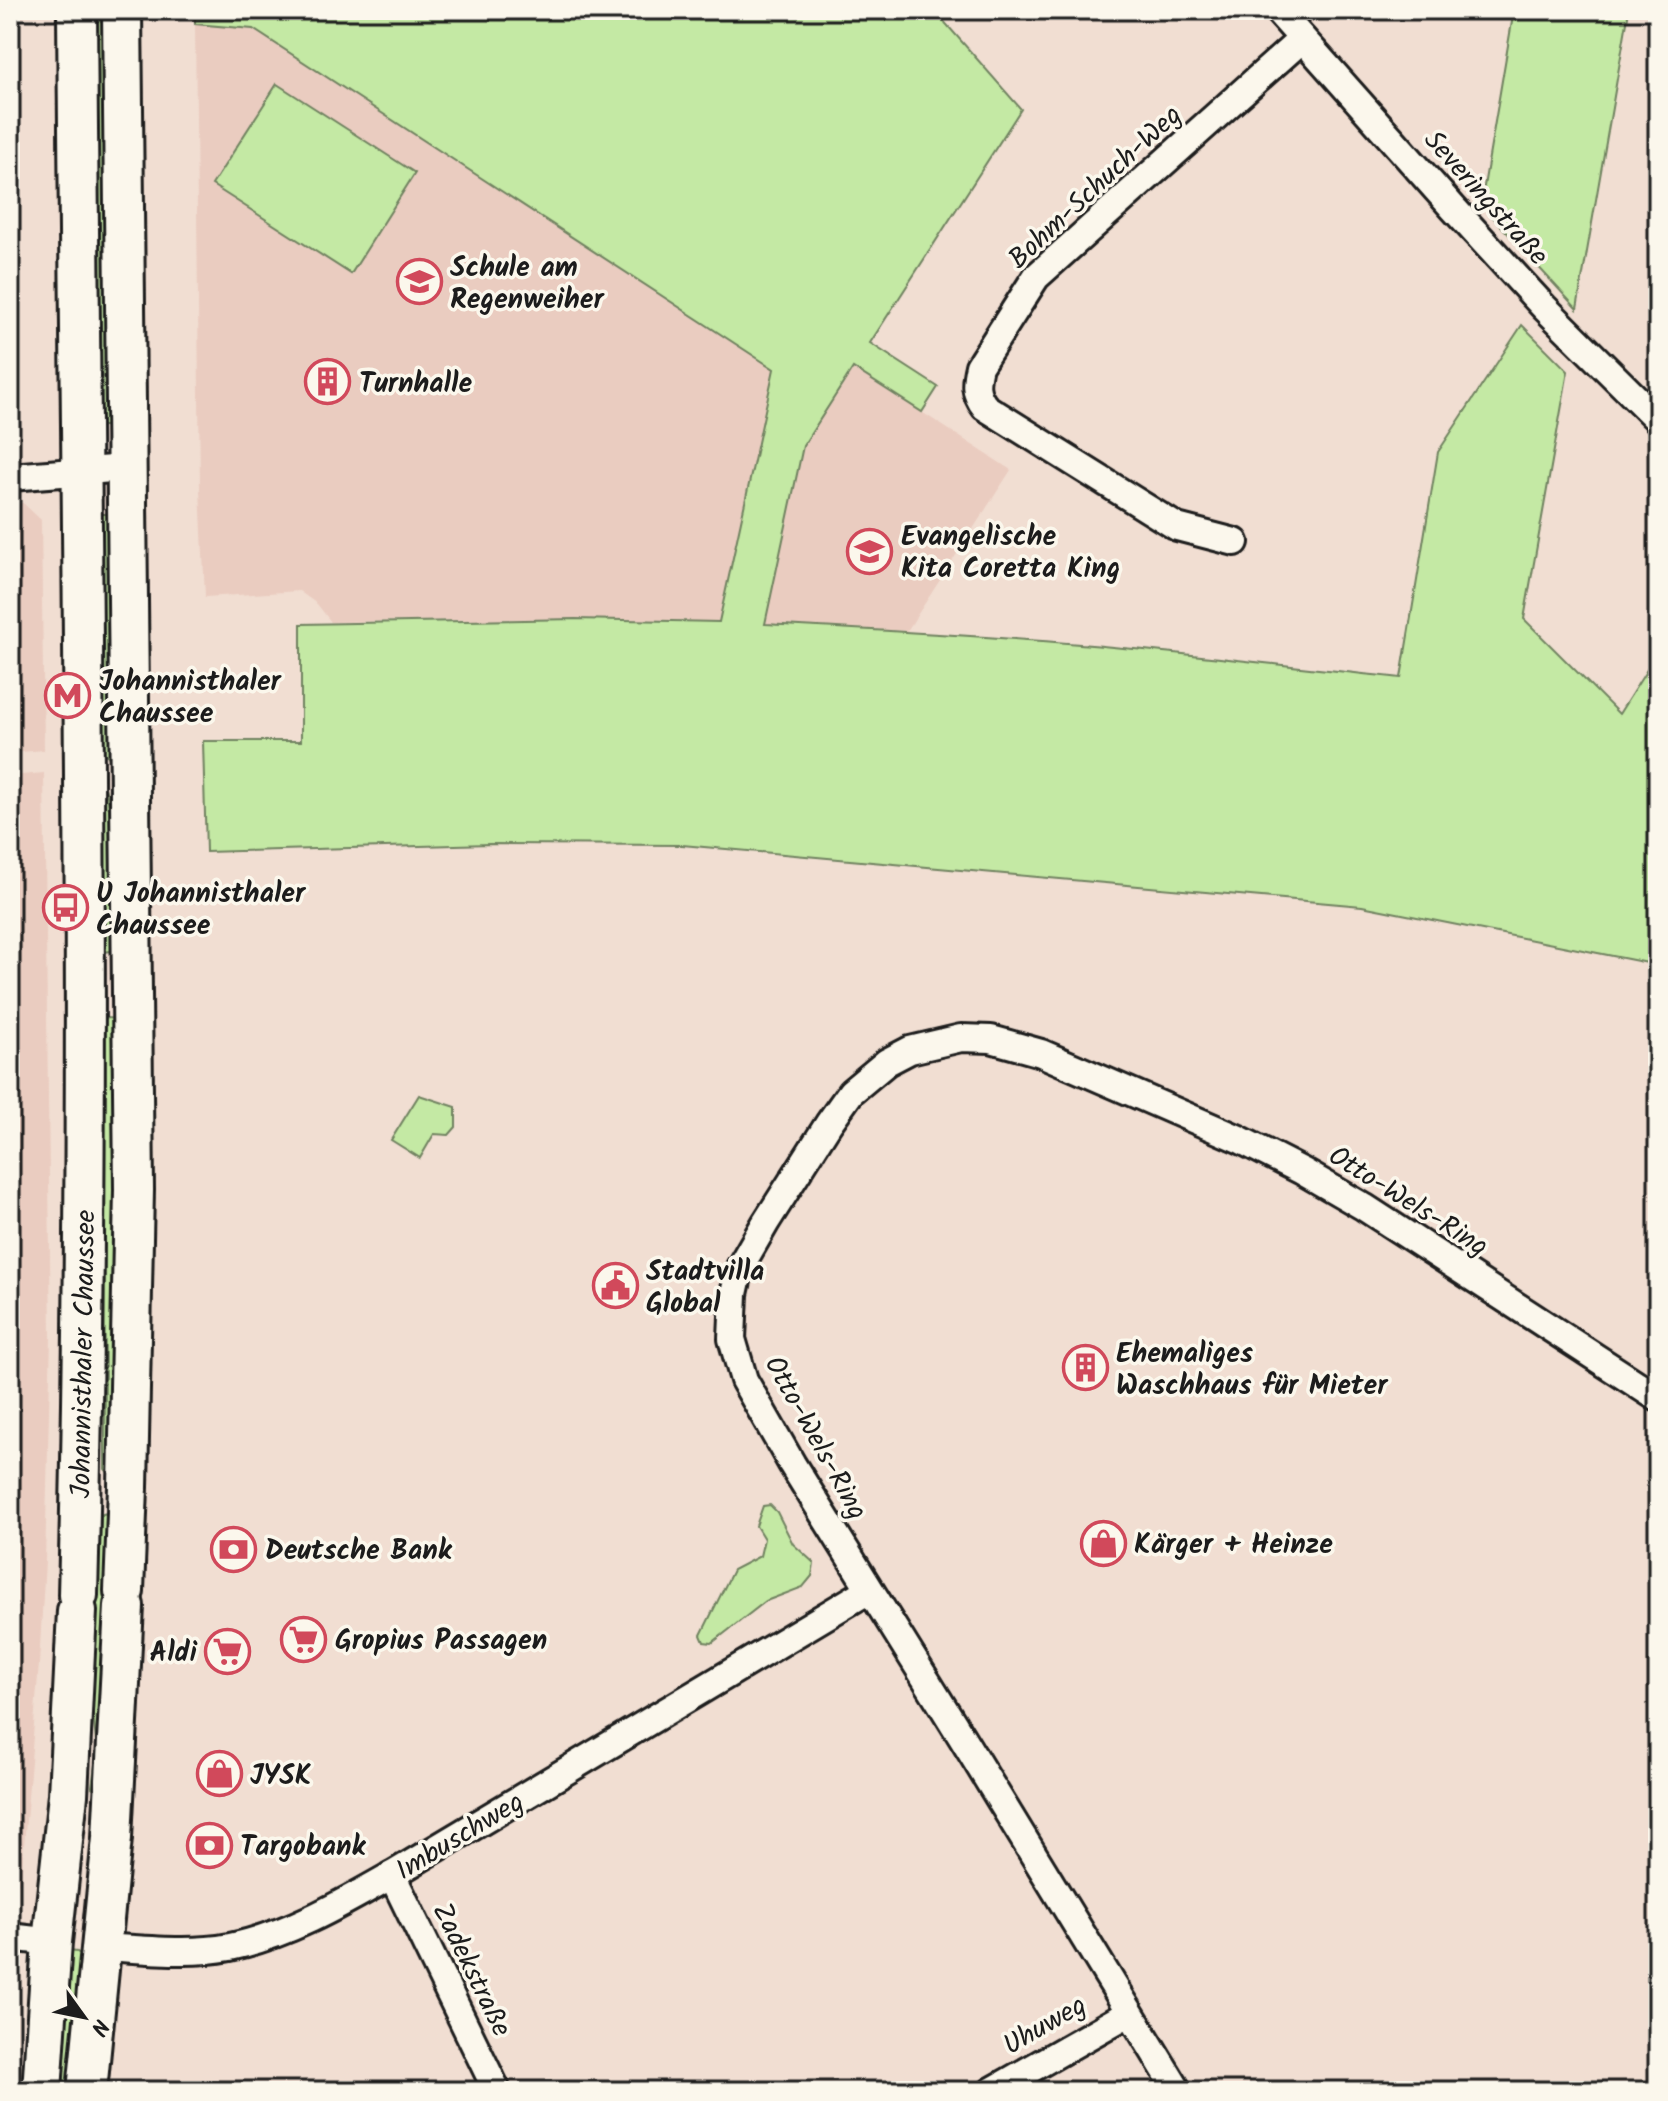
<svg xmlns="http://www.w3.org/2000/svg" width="1668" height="2101" font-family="Kalam,sans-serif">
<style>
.built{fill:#eaccc0}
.green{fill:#c4e9a4;stroke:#708260;stroke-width:2}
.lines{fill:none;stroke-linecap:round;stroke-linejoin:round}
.street-casing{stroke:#1c1c1c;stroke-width:32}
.secondary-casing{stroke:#1c1c1c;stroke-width:44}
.street{stroke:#fbf7ec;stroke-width:26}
.secondary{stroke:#fbf7ec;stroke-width:38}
.labels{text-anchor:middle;stroke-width:7;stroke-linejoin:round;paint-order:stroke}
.street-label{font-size:28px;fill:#1c1c1c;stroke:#fbf7ec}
.poi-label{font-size:28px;font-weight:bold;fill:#1c1c1c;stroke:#fbf7ec;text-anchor:start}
</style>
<rect width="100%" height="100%" fill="#f1ded2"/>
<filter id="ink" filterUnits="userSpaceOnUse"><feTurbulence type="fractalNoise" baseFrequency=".0125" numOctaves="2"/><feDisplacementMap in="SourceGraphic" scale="16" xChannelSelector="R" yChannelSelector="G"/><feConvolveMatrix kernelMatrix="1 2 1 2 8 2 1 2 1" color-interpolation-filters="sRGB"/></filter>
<g filter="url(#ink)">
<!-- built -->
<g class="built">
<path d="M195,24L253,29L774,369L719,622L575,619L331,622L317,604L299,591L205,597L200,489Z"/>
<path d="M854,368L1011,470L907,631L764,624L803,446Z"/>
<path d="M23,503L41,520L44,750L10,753V505Z"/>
<path d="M44,773L51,1337L45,1561L39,1664L21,1881L10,1895V776Z"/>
</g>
<!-- green -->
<g class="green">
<path d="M91,10H110L115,426H96Z"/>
<path d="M195,10H934L1021,109L870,343L938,387L922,412L853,368L803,446L765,624C870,630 975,635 1080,644C1187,653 1294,667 1401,678L1438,452L1522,325L1568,371L1524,619L1619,714L1648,668L1658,674V965L1362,906L682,845L490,844L206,852L203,741H301V624L575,619L719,622L774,369L253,29L195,24Z"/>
<path d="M1514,10H1629L1577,309L1481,204Z"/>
<path d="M277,84L415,173L351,274L212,185Z"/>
<path d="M97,514H116L111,762L108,756L100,750Z"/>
<path d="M103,784C115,798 111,920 112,947L111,951L103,952Z"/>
<path d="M104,1018L122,1019L110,1475L105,1469Z"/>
<path d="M419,1095L456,1107V1127L449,1135L434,1134L420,1158L391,1140Z"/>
<path d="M770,1505L777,1512L793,1544L814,1563L812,1576L803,1587L766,1601L712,1643L704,1642L701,1635L733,1570L760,1556L764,1539L756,1526L763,1506Z"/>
<path d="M107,1513L112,1520L97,1792L92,1787L97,1750L92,1706L101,1517L103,1514Z"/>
<path d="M69,1951L77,1952L83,1956L75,2091H56Z"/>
</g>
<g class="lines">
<defs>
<g id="street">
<path d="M1277,10L1454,209L1544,307L1658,420"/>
<path d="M10,477L125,468"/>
<path d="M1235,542L1177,527L985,407C974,393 975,383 979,366L1036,277L1302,39"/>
<path d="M392,1875L497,2091"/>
<path d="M10,1937L52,1942"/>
<path d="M101,1947C144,1949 188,1955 230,1947C288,1935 341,1904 392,1875L869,1590"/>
<path d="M992,2091L1129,2013"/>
<path d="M1178,2091L961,1736L792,1464L744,1380L732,1339L734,1294L740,1267L766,1222L829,1123L851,1092L887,1062L910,1050L961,1038L991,1039L1041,1053L1239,1139L1302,1171L1364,1207L1658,1398"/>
</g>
<g id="secondary">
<path d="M77,10C81,538 92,1067 78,1595"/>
<path d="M122,10L134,1190L128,1487L124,1591"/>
<path d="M42,2091L52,1942L68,1795L77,1611"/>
<path d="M87,2091L112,1838L124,1606"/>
</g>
</defs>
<!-- street casing -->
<use href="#street" class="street-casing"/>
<!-- secondary casing -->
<use href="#secondary" class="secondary-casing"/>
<!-- street -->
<use href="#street" class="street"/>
<!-- secondary -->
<use href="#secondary" class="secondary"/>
</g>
</g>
<!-- icons -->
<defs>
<symbol id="school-ring" viewBox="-11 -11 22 22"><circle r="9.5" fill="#fbf7ec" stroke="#d1495b" stroke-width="1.5"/><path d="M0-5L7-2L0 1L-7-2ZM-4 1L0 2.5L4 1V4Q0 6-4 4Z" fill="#d1495b"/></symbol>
<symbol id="building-ring" viewBox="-11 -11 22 22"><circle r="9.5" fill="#fbf7ec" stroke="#d1495b" stroke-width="1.5"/><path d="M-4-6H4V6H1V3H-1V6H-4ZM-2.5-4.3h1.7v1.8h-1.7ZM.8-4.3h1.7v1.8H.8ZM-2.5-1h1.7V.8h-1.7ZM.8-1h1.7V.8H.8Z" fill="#d1495b"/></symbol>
<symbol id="metro-ring" viewBox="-11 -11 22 22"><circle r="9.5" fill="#fbf7ec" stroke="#d1495b" stroke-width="1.5"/><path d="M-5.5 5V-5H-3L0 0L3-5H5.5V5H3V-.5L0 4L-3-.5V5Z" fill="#d1495b"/></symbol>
<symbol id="bus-ring" viewBox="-11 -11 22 22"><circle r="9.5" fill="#fbf7ec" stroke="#d1495b" stroke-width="1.5"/><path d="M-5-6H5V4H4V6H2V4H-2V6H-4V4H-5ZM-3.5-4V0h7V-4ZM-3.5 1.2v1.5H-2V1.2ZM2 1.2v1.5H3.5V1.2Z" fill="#d1495b"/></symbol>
<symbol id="civic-ring" viewBox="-11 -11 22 22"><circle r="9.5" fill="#fbf7ec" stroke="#d1495b" stroke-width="1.5"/><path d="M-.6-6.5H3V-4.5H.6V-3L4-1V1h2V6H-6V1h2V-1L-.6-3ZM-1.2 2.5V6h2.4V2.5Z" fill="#d1495b"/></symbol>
<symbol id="shop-ring" viewBox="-11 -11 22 22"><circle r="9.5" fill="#fbf7ec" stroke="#d1495b" stroke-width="1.5"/><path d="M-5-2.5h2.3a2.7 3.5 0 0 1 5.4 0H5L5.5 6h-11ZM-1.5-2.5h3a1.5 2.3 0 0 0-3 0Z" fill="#d1495b"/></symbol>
<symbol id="bank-ring" viewBox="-11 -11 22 22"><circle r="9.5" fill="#fbf7ec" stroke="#d1495b" stroke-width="1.5"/><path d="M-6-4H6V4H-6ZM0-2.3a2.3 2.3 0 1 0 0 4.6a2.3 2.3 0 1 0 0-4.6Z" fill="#d1495b"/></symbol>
<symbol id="supermarket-ring" viewBox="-11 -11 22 22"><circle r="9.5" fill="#fbf7ec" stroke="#d1495b" stroke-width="1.5"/><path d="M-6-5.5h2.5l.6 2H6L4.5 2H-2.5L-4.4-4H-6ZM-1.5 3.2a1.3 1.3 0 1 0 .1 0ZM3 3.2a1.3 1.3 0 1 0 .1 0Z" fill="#d1495b"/></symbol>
</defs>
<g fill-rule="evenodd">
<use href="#school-ring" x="394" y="256" width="51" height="51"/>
<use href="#building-ring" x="302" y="356" width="51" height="51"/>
<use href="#school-ring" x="844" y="526" width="51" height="51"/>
<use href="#metro-ring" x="42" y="670" width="51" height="51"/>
<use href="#bus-ring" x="40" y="882" width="51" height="51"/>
<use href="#civic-ring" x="590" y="1260" width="51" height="51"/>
<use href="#building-ring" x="1060" y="1342" width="51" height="51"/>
<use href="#shop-ring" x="1078" y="1518" width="51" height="51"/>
<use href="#bank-ring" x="208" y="1524" width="51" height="51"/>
<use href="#supermarket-ring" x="278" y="1614" width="51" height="51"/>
<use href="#supermarket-ring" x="202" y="1626" width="51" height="51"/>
<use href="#shop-ring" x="194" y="1748" width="51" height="51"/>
<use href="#bank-ring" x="184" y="1820" width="51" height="51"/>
</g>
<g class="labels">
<!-- street labels -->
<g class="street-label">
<text transform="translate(1094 186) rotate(-43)" y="10">Bohm-Schuch-Weg</text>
<text transform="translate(1487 197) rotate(48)" y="10">Severingstraße</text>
<text transform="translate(1409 1200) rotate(32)" y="10">Otto-Wels-Ring</text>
<text transform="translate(82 1354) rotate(-89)" y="10">Johannisthaler Chaussee</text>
<text transform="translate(817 1437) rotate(61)" y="10">Otto-Wels-Ring</text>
<text transform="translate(459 1835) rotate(-31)" y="10">Imbuschweg</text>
<text transform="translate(473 1969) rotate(64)" y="10">Zadekstraße</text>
<text transform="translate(1044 2024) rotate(-30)" y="10">Uhuweg</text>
</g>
<!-- poi labels -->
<g class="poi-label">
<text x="450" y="276">Schule am<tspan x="450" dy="32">Regenweiher</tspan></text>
<text x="359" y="392">Turnhalle</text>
<text x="901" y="545">Evangelische<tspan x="901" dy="32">Kita Coretta King</tspan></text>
<text x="99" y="690">Johannisthaler<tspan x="99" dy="32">Chaussee</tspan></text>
<text x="96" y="902">U Johannisthaler<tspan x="96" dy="32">Chaussee</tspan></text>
<text x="646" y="1280">Stadtvilla<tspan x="646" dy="32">Global</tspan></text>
<text x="1116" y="1362">Ehemaliges<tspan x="1116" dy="32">Waschhaus für Mieter</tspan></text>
<text x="1134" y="1553">Kärger + Heinze</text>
<text x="265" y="1559">Deutsche Bank</text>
<text x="335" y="1649">Gropius Passagen</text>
<text x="197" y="1661" text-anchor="end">Aldi</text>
<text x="250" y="1784">JYSK</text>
<text x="240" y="1855">Targobank</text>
</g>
</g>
<!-- margin -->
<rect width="1668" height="2101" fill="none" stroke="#fbf7ec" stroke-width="40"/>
<rect x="20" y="20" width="1628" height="2061" fill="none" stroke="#1c1c1c" stroke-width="3" filter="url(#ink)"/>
<!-- north arrow -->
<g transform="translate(84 2017) rotate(123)" stroke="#fbf7ec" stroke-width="6" paint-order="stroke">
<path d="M0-6L14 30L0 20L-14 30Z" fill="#1c1c1c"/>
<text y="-12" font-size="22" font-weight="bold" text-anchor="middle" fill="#1c1c1c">N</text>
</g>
</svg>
